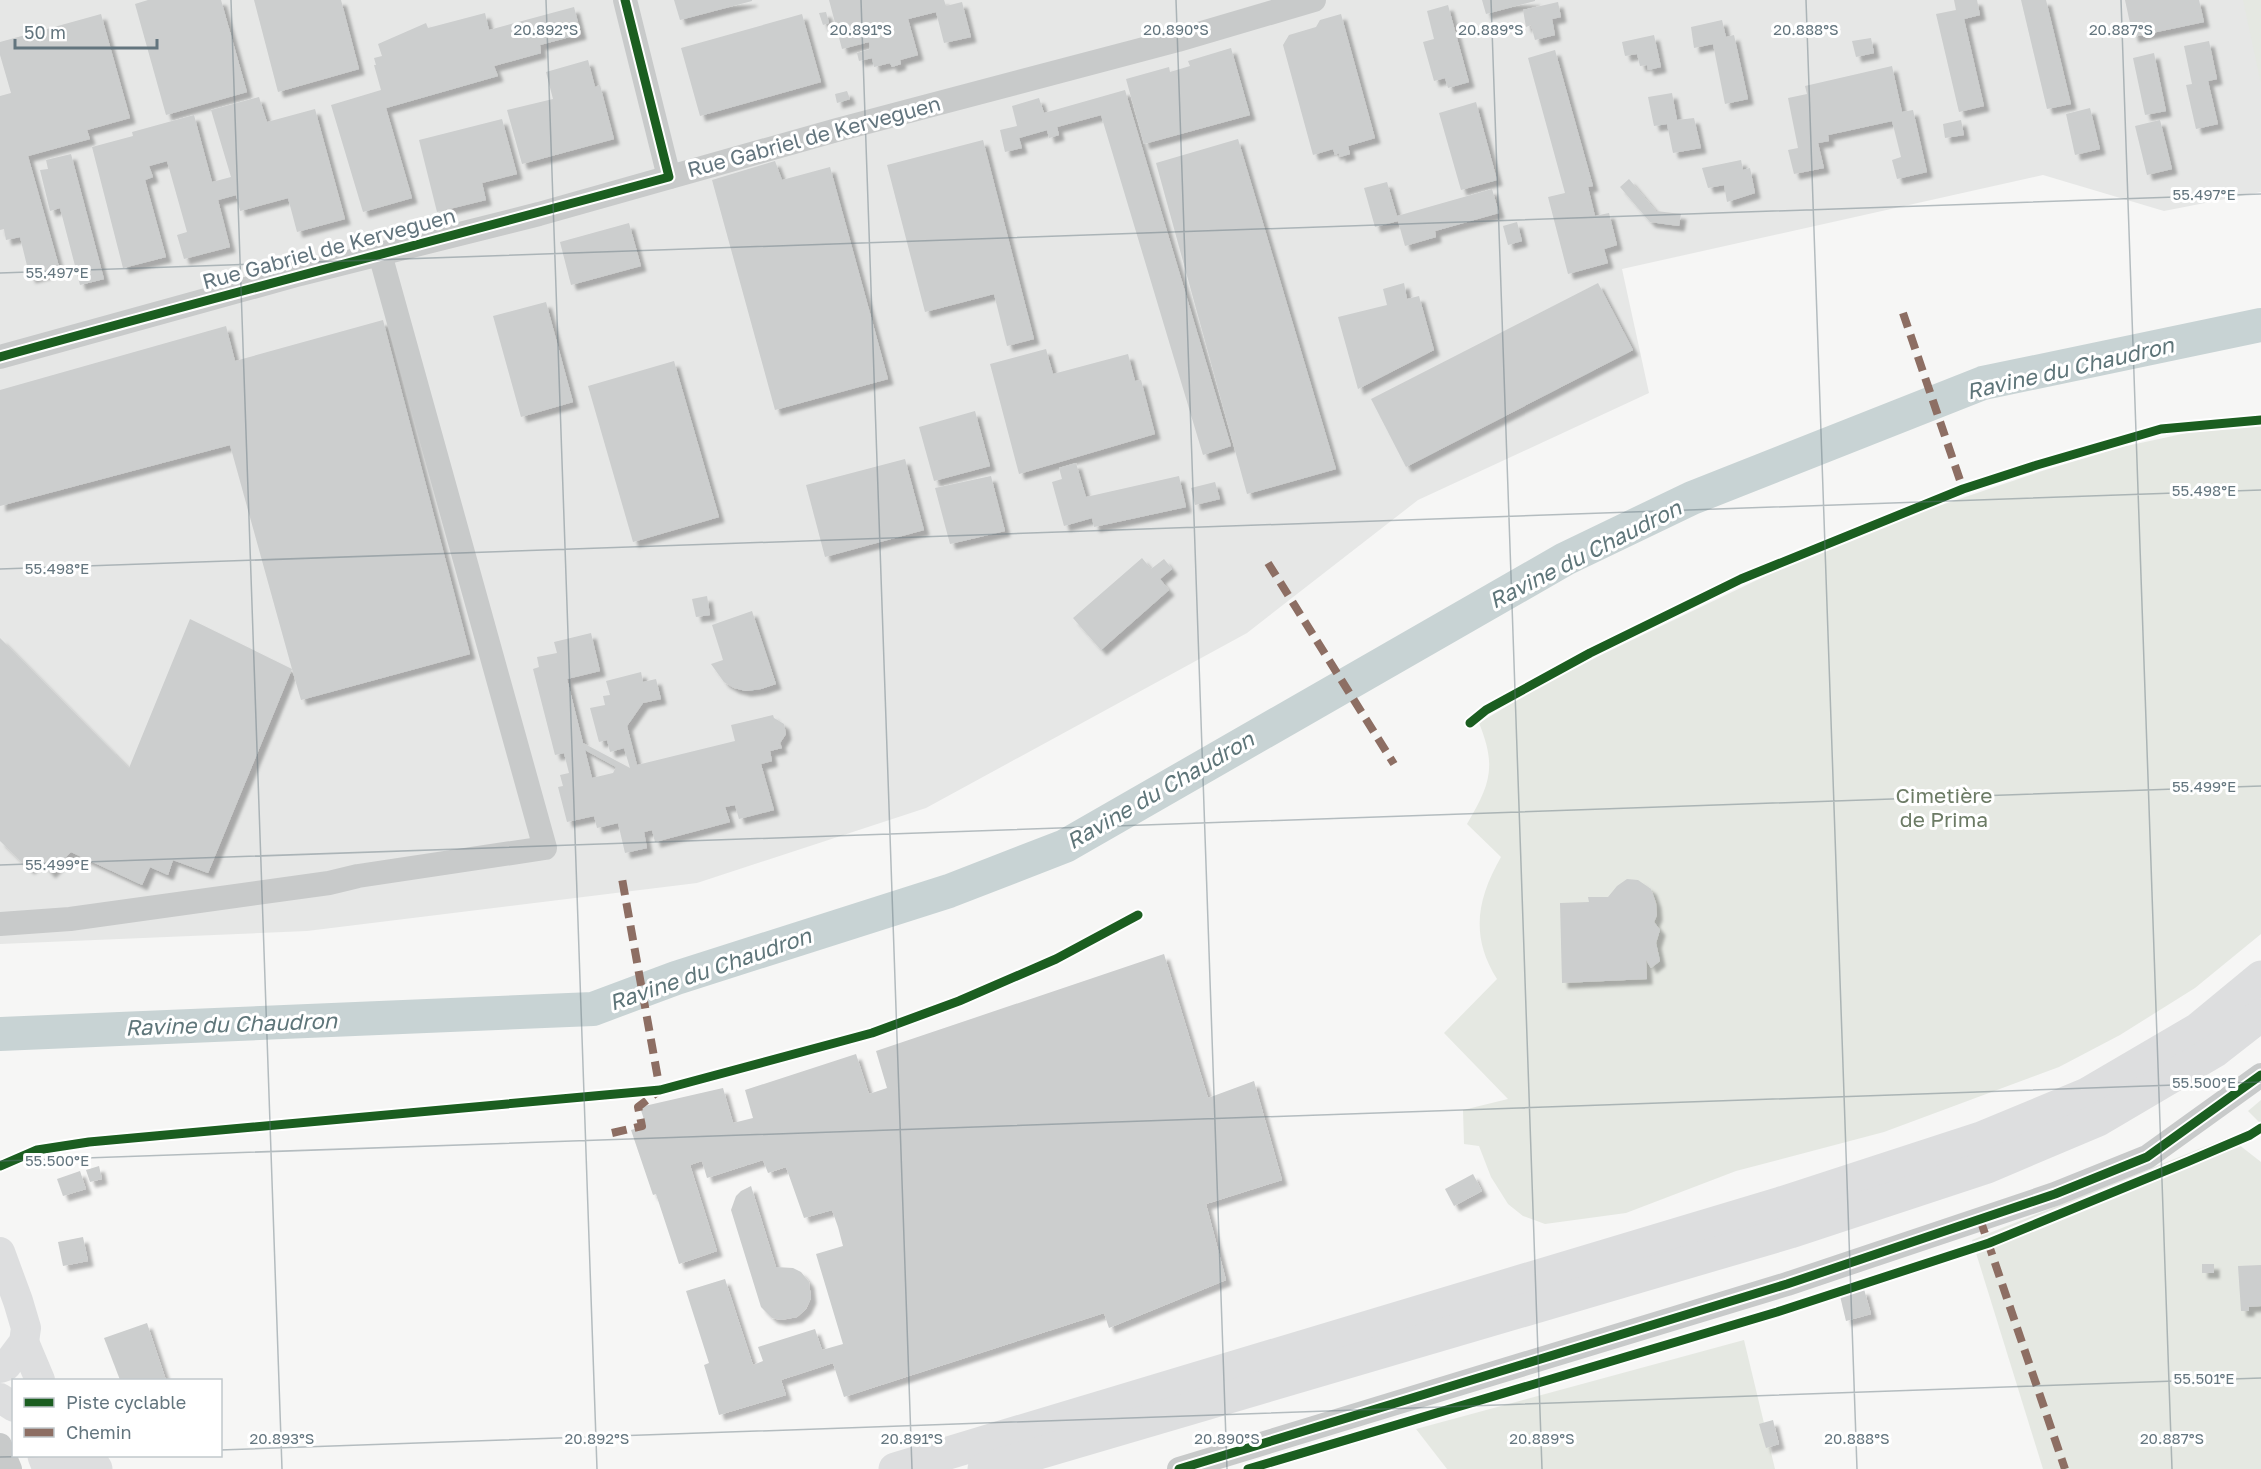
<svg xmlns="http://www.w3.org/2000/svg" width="2261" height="1469" font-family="'Golos Text',sans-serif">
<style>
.built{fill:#e6e7e6}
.green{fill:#e5e8e2}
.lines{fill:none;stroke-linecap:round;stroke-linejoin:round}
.river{stroke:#c8d3d4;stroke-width:34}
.building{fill:#cccece;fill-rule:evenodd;filter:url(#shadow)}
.minor{stroke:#c8caca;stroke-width:24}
.major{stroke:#dddedf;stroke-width:30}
.highway{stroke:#dddedf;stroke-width:33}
.quiet{stroke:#8d6e63;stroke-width:8;stroke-dasharray:15 8;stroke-linecap:butt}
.cycleway-casing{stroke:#fff;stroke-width:13}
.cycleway{stroke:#1b5e20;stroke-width:9}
.ticks{fill:none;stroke:#63757e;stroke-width:1.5;stroke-opacity:0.45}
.labels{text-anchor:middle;stroke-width:6;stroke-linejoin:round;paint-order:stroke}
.street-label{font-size:21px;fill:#63757e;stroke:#fff}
.park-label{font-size:21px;fill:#6c7b65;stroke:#fff}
.water-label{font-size:22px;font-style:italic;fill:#5e7579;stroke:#fff}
.ticks-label{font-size:15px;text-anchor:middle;fill:#63757e;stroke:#fff;stroke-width:6;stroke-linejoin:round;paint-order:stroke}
</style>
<defs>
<filter id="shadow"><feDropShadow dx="5.5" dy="5.5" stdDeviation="1.5" flood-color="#0004"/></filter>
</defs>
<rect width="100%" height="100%" fill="#f6f6f5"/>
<!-- built -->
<path class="built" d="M0,0H2261V192L2164,211L2043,175L1622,269L1649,393L1418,500L1247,633L926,808L697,883L307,931L0,944Z"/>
<!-- green -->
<g class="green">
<path d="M2243,0H2261V84Z"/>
<path d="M2261,425V934L2195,988L2120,1035L2059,1067L1884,1132L1736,1171L1626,1213L1545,1224L1523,1216L1508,1204L1491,1177L1479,1146L1464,1144L1463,1110L1508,1099L1444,1033L1497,979C1470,936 1477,899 1501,857L1467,824C1490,785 1497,767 1479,723L1537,688L1601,655L1784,567L1912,515L2042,471L2122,447L2205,429Z"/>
<path d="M2261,1100V1124L2248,1111Z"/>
<path d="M2229,1137L2261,1162V1469H2043L1972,1240Z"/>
<path d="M1744,1340L1775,1469H1447L1416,1429Z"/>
</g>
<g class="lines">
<!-- river -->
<path class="river" d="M0,1034L593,1009L676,978L949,891L1065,846L1565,559L1692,498L1983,383L2261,325"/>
</g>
<!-- building -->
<g class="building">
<path d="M148,0H221L247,92L166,115L135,4Z"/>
<path d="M254,0H341L359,69L278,92Z"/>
<path d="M674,0H752V1L680,20Z"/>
<path d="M829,0H944L946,6L962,2L971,37L944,43L936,12L908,19L918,55L900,60L901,64L892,67L890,63L874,67L872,58L859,61L857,53L870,49L869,42L842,49Z"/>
<path d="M1482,0H1535V1L1486,14Z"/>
<path d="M1954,0H1977L1980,15L1964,19L1984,106L1959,112L1936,14L1956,10Z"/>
<path d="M2021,0H2046L2071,104L2047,109Z"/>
<path d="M2125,0H2199L2204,22L2133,37Z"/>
<path d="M1558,2L1561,17L1552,19L1555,35L1535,40L1531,25L1526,27L1523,10Z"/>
<path d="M1448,5L1469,82L1448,88L1445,78L1434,81L1423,42L1434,39L1427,11Z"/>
<path d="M574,7L581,34L540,45L541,53L494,66L498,76L386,108L412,198L363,212L331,105L381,90L374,65H376L374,58L382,56L378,44L426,23L428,28L485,13L489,30Z"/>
<path d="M826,12L829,23L823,25L819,13Z"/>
<path d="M101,14L130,118L87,130L90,139L28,156L60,270L30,278L20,237L6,240L4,229L0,230V96L11,93L0,55V42Z"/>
<path d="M802,14L821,82L700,116L681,48Z"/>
<path d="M1341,14L1375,138L1348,146L1350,154L1340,157L1339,153L1335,155L1333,149L1313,155L1283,45L1289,35L1316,27L1320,20Z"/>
<path d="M1722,20L1726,37L1734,35L1748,99L1725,104L1713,44L1694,48L1691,27Z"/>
<path d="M1654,35L1661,67L1648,70L1647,65L1640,66L1637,54L1625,56L1622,42Z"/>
<path d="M1871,38L1874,53L1856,57L1852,41Z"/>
<path d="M2209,41L2217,79L2208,81L2218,124L2196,129L2186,85L2192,84L2184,46Z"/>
<path d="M1231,48L1250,115L1144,144L1126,79L1169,67L1170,72L1190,66L1188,61Z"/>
<path d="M1555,50L1593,186L1588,187L1595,216L1609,213L1617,245L1604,249L1608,263L1568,274L1548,197L1565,193L1528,58Z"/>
<path d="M2154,53L2166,111L2145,115L2133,58Z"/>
<path d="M588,60L595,87L600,85L614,139L522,164L507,110L553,99L546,72Z"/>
<path d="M1892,66L1902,112L1913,110L1927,172L1897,179L1892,160L1901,157L1892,121L1828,135L1829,141L1818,143L1824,168L1794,174L1788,150L1798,148L1788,98L1807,94L1805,86Z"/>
<path d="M1125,90L1231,446L1203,455L1101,115L1057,127L1059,135L1049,138L1047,130L1019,138L1022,148L1005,152L1000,130L1017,126L1012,106L1039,98L1044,113Z"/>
<path d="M847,91L850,99L837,103L835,94Z"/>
<path d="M1672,93L1677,120L1694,118L1701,148L1673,153L1667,124L1654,126L1648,97Z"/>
<path d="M259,97L267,122L315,109L345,219L297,232L288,198L240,211L236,195L218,200L230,247L184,259L177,235L187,232L167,161L149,166L153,177L145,180L166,257L123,268L92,147L133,136L132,132L194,115L212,182L231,177L211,110Z"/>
<path d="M1476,102L1497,180L1461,190L1439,113Z"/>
<path d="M2090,108L2100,149L2075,155L2066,114Z"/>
<path d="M502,119L517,174L482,183L486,200L437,212L419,140Z"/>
<path d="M1961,120L1964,135L1945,138L1943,124Z"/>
<path d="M2160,120L2172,169L2147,175L2135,126Z"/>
<path d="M1238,139L1336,469L1247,494L1156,163Z"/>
<path d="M983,140L1034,339L1007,346L994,294L925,312L887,165Z"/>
<path d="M71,154L104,279L80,285L60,208L50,211L40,170L48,169L46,160Z"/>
<path d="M1741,160L1743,170L1750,168L1755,193L1727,202L1724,185L1708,188L1702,168Z"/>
<path d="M775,161L782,180L830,167L888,379L775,410L712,180Z"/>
<path d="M1629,179L1656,211L1681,214L1679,226L1650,222L1620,187Z"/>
<path d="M1387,182L1397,216L1492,189L1499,213L1435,231L1436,237L1405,246L1398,221L1375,227L1364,188Z"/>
<path d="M1517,222L1522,241L1508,245L1503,226Z"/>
<path d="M629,223L641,266L571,285L560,242Z"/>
<path d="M1404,283L1407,299L1419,296L1434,350L1358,389L1338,317L1387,305L1383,289Z"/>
<path d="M1598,283L1633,350L1406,467L1371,399Z"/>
<path d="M546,302L573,402L521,417L493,316Z"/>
<path d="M383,320L470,654L301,700L292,669L208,873L173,860L168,875L150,867L142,885L71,852L50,873L39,860L29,869L0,841V638L129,768L190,619L292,669L230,445L0,506V390L226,326L235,361Z"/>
<path d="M1046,349L1053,374L1128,354L1135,381L1141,380L1155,434L1019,474L990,364Z"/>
<path d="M674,361L719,517L633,542L588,386Z"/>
<path d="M975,411L990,466L934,481L919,427Z"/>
<path d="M905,459L924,530L825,557L806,485Z"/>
<path d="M1076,463L1086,497L1179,476L1186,507L1094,527L1092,518L1064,526L1052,482L1062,479L1059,468Z"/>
<path d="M991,476L1005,531L950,544L935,488Z"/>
<path d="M1215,482L1220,499L1195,505L1191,488Z"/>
<path d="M1142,558L1151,569L1164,559L1172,569L1160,579L1169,590L1101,650L1073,618Z"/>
<path d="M707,596L710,615L696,617L692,599Z"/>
<path d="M752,611L776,684L761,689L746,691L734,688L724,682L711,664L723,660L712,625Z"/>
<path d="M591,633L600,671L567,679L583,743L630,768L624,748L610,752L607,740L599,742L590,708L605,705L603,696L610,695L606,681L641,672L643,682L656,679L661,699L643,703L627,726L637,765L735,741L731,725L773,715L774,718L784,724L786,734L780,743L782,748L770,751L772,761L761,764L774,810L739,819L735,805L725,807L730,822L655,842L652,830L644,832L647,848L625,853L618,823L597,828L594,816L567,822L558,787L563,786L560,775L569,773L564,753L555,755L533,669L539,667L537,657L557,653L554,642ZM585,750L616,767L613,773L592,778Z"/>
<path d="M1627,879L1638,880L1651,889L1656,903L1657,915L1654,922L1660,930L1656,943L1660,961L1651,968L1646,960L1647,979L1562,983L1560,903L1589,902L1588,897H1608L1617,886Z"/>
<path d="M1164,954L1208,1098L1254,1081L1282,1180L1206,1204L1226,1280L1109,1328L1104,1313L844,1397L833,1363L781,1380L786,1395L719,1415L704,1365L709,1363L686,1291L725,1279L753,1365L763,1361L758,1347L815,1329L822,1350L843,1344L816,1254L843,1246L838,1227L832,1210L804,1218L786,1167L768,1173L763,1160L707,1178L702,1161L690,1165L717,1251L679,1264L656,1194L653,1195L631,1130L646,1126L640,1107L723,1088L733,1123L753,1118L745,1090L856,1054L869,1094L887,1088L876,1051Z"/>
<path d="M99,1166L102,1179L90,1182L86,1170Z"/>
<path d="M80,1171L86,1189L63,1196L57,1179Z"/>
<path d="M1473,1174L1482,1191L1454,1206L1445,1189Z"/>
<path d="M751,1186L776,1267L793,1268L801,1272L809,1282L811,1298L806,1309L797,1317L781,1320L772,1318L761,1307L731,1210L736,1196L741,1191Z"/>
<path d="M83,1237L88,1261L63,1266L58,1242Z"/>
<rect x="2202" y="1264" width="12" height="9"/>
<path d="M2261,1265V1306L2249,1307V1311H2241L2238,1266Z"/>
<path d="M1864,1289L1871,1314L1846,1321L1840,1296Z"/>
<path d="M147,1323L166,1380H120L104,1338Z"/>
<path d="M1773,1420L1779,1444L1766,1448L1759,1424Z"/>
</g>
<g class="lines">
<!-- minor -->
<g class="minor">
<path d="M625,0L669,177"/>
<path d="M0,357L300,274L539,214L837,130L1178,40L1314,0"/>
<path d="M0,924L70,919L329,883L358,876L545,848L380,254"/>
<path d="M0,1445L10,1469"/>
<path d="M1179,1469L1787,1284L2055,1194L2147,1157L2261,1075"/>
</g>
<!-- major -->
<g class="major">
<path d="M0,1252L18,1301L26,1328L24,1342L6,1366L0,1368"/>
<path d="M24,1342L40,1380"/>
<path d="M0,1398L14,1407"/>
<path d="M69,1456L74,1469"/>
</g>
<!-- highway -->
<g class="highway">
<path d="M44,1456L49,1469"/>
<path d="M88,1456L96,1469"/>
<path d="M895,1469L1781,1203L1981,1138L2087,1094L2198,1029L2261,977"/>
<path d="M984,1469L1790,1232L1987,1167L2098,1120L2215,1051L2261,1015"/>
</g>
<!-- quiet -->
<g class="quiet">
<path d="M1903,313L1963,489"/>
<path d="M1268,563L1394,764"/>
<path d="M612,1133L642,1126L638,1107L660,1090L621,873"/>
<path d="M1980,1219L2065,1469"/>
</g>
<defs>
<g id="cycleway">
<path d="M0,357C222,295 446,238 669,177L625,0"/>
<path d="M1470,723L1486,710L1590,653L1741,579L1963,489L2037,465L2161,429L2261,420"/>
<path d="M0,1166L37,1150L89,1142L660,1090L872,1033L959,1001L1056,959L1138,915"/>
<path d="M1179,1469L1787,1284L2055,1194L2147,1157L2261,1075"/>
<path d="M1248,1469L1777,1312L1989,1243L2189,1161L2250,1135L2261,1128"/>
</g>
</defs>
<!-- cycleway casing -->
<use href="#cycleway" class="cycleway-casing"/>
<!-- cycleway -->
<use href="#cycleway" class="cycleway"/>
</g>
<!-- ticks -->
<path class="ticks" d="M231,0L282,1469M546,0L597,1469M861,0L912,1469M1176,0L1227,1469M1491,0L1542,1469M1806,0L1857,1469M2121,0L2172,1469M0,273L2261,194M0,569L2261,490M0,865L2261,786M0,1161L2261,1082M220,1450L2261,1378M0,1457L53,1456"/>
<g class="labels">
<!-- street labels -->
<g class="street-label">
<text transform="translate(814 137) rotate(-15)" y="7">Rue Gabriel de Kerveguen</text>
<text transform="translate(329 249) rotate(-15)" y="7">Rue Gabriel de Kerveguen</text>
</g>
<!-- park labels -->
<g class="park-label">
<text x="1944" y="803">Cimetière<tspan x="1944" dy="24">de Prima</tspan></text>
</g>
<!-- water labels -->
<g class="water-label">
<text transform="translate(2070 368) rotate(-13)" y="8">Ravine du Chaudron</text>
<text transform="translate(1585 554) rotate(-27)" y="8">Ravine du Chaudron</text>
<text transform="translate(1160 790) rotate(-30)" y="8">Ravine du Chaudron</text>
<text transform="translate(710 969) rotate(-19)" y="8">Ravine du Chaudron</text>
<text transform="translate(231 1024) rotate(-2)" y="8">Ravine du Chaudron</text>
</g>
</g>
<g class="ticks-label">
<text x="546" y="35">20.892°S</text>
<text x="861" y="35">20.891°S</text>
<text x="1176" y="35">20.890°S</text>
<text x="1491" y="35">20.889°S</text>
<text x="1806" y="35">20.888°S</text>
<text x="2121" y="35">20.887°S</text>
<text x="2204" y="200">55.497°E</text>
<text x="57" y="278">55.497°E</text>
<text x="2204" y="496">55.498°E</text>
<text x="57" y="574">55.498°E</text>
<text x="2204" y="792">55.499°E</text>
<text x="57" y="870">55.499°E</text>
<text x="2204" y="1088">55.500°E</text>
<text x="57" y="1166">55.500°E</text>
<text x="2204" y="1384">55.501°E</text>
<text x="282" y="1444">20.893°S</text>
<text x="597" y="1444">20.892°S</text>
<text x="912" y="1444">20.891°S</text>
<text x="1227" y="1444">20.890°S</text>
<text x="1542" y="1444">20.889°S</text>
<text x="1857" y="1444">20.888°S</text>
<text x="2172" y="1444">20.887°S</text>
</g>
<!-- legend -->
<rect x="12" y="1379" width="210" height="78" fill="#ffffff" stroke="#c1c8cb" stroke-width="1.5"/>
<rect x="24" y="1398" width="30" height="9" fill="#1b5e20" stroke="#c1c8cb" stroke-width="1.5"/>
<text x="66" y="1409" font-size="18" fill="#63757e">Piste cyclable</text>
<rect x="24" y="1428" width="30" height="9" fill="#8d6e63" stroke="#c1c8cb" stroke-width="1.5"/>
<text x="66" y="1439" font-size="18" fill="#63757e">Chemin</text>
<!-- scale -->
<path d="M15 39v9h142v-9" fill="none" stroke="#63757e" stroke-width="3"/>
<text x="24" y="39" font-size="18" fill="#63757e" stroke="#ffffff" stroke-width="4.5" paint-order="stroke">50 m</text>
</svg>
